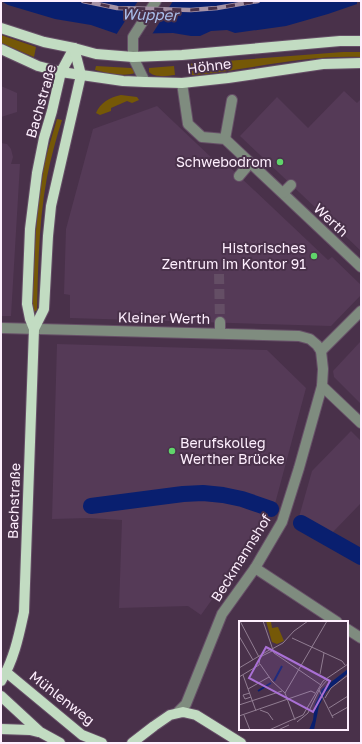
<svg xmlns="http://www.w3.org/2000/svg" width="362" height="744" font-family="'Golos Text',sans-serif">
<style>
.built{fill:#553a57}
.green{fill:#755807}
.water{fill:#091f6f}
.pier{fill:#49314a}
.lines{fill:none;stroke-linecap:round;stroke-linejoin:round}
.canal{stroke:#091f6f;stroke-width:16}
.minor-tunnel{stroke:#644e65;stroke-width:10;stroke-dasharray:10 5;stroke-linecap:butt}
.minor-casing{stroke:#664f67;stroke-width:12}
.major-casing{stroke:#664f67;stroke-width:12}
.minor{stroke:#7f8c7f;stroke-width:10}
.major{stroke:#c2dcc2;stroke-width:10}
.rail-casing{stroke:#a692a6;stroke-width:4.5}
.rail{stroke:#49314a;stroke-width:3;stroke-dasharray:9;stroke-linecap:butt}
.poi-dot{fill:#60d56b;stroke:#49314a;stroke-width:1.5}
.labels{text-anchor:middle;stroke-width:4;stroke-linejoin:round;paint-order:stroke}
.street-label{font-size:14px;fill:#feeffe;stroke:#49314a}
.poi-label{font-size:14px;fill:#feeffe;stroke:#49314a;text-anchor:end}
.water-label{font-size:15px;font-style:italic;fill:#aabfec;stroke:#49314a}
.inset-river{fill:none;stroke:#091f6f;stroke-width:2}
.inset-road{fill:none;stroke:#917d92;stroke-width:1}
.view{fill:#a970d5;fill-opacity:0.15;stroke:#a970d5;stroke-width:2}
.inset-edge{fill:none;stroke:#feeffe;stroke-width:2}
</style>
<rect width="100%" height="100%" fill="#49314a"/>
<!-- built -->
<g class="built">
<path d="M1,86L17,93V112L1,117Z"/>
<path d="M344,91L357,103L361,99V251L240,136L277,97L308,128Z"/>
<path d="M157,106L215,161L219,157L328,260L332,257L361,285V295L331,326L70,318V295L64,294L66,229L93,129Z"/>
<path d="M1,143L7,144L11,149L13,157L11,164H20L11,316H1Z"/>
<path d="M361,341V404L334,377L333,371Z"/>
<path d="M57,344L267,350L306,388L272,515L201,615L188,606L119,608L122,520L89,518L52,519Z"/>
<path d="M351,431L361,441V503L330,535L299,517L312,471Z"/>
</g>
<!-- green -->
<g class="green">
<path d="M1,35L36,47L34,57L1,43Z"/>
<path d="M343,52H361V57C305,55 251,69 196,75H189L187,64Z"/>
<path d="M96,66L131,68L135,71V73C124,77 106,73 95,70Z"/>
<path d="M174,66L175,75C167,76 155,78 149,72V68Z"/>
<path d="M121,95L137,97L139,100L132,103L127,101L111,108V111L100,115L96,113C100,103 110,97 121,95Z"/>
<path d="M57,119L62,120C56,139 51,157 47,177C39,220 38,266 37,310L33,313L32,310C34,264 35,218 43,172C46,154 52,137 57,119Z"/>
</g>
<!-- water -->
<path class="water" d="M1,1H357V4L328,14L286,26L235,33L227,30L211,31L200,36H191L173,33L117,34L91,25L55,19L8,5Z"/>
<!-- pier -->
<path class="pier" d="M138,1H173L151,36L116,35Z"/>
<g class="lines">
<!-- canal -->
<g class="canal">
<path d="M91,506L183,494L203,493L223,495L242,499L271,509"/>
<path d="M301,523L361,557"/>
</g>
<!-- minor-tunnel -->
<path class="minor-tunnel" d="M219,274L220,322"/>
<defs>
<g id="minor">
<path d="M145,82L133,57V37L156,1"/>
<path d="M182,83L188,124L202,137L225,139L361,267"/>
<path d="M225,139L232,100"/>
<path d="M239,176L250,163"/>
<path d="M283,193L291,185"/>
<path d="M220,322V333"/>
<path d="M1,328L299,336L310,339L317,345L321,351L323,369L322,386L299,468L282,522L255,568L222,614L186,704L178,712"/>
<path d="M321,351L361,311"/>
<path d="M322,386L361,423"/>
<path d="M255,568L337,622"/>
<path d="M347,629L361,638"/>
</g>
<g id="major">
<path d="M1,28L44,42L74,48L96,54L133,57L182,55L340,41H361"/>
<path d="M1,49L38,66L61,72L123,81L145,82L182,83L228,78L323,64L361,63"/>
<path d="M34,329L30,319L27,304L30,229L37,173L44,138L52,111L61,72L74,48"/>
<path d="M6,672L82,735L102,743"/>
<path d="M1,681C14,660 19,635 24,612L34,329L44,309L48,236L51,206L81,75L74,48"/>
<path d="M1,696L40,732L60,743"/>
<path d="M1,729L30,730L38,732"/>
<path d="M132,743L154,726L170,715L183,712L196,715L241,743"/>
</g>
</defs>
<!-- minor casing -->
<use href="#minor" class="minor-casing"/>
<!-- major casing -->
<use href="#major" class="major-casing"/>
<!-- minor -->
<use href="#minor" class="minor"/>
<!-- major -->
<use href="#major" class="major"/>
<defs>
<path id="rail" d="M83,1L117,8L191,10L217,8L258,1"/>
</defs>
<!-- rail casing -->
<use href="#rail" class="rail-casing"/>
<!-- rail -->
<use href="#rail" class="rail"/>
</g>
<!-- markers -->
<g class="poi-dot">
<circle cx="280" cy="162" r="4"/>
<circle cx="314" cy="256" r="4"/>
<circle cx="172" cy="451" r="4"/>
</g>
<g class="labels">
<!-- street labels -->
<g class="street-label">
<text transform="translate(209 66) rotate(-7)" y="5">Höhne</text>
<text transform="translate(41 101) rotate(-74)" y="5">Bachstraße</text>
<text transform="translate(331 220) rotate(43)" y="5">Werth</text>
<text transform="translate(164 318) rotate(1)" y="5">Kleiner Werth</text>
<text transform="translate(14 501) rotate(-88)" y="5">Bachstraße</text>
<text transform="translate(241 558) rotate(-58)" y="5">Beckmannshof</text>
<text transform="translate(62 698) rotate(38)" y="5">Mühlenweg</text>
</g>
<!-- poi labels -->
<g class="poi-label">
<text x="272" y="167">Schwebodrom</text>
<text x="306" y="253">Historisches<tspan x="306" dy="16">Zentrum im Kontor 91</tspan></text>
<text x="180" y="448" text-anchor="start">Berufskolleg<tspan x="180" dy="16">Werther Brücke</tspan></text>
</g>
<!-- water labels -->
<g class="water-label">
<text transform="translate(150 15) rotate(1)" y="5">Wupper</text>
</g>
</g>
<!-- overview -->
<g transform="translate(239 621)">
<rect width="109" height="109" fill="#49314a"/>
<path d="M27,0L32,1L33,7L39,6L45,20L38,23L33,21Z" fill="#755807"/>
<path d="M109,48V52L87,71L80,85L75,109H70L74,99L76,83L83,68Z" fill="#091f6f"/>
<path class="inset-river" d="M35,60L43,45M19,70L32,62"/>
<path class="inset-road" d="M1,0L20,36M24,0L35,32L82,64M0,15L14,39M53,17L103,40L106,44M33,28L44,22L55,10L69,0M21,43L33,60L46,72L56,99M0,47L32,28M81,53L85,32M4,54L17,90M0,56L20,44L21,36L33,30M9,68L30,56M80,69L94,97M11,72L4,74L6,78L12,76M46,72L88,0M86,77L92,67L109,54M0,84L43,70M90,87L109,75M21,89L29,92L34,99M5,94L11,109M0,95L72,70L76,72M93,95L109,86M58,101L69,92L81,67L89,58M30,109L64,94L84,60L109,43M39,109L50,104"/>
<path class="view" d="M27,26L91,60L74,91L10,57Z"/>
<rect width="109" height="109" class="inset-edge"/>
</g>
<!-- border -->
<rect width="362" height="744" fill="none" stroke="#feeffe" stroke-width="4"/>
</svg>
